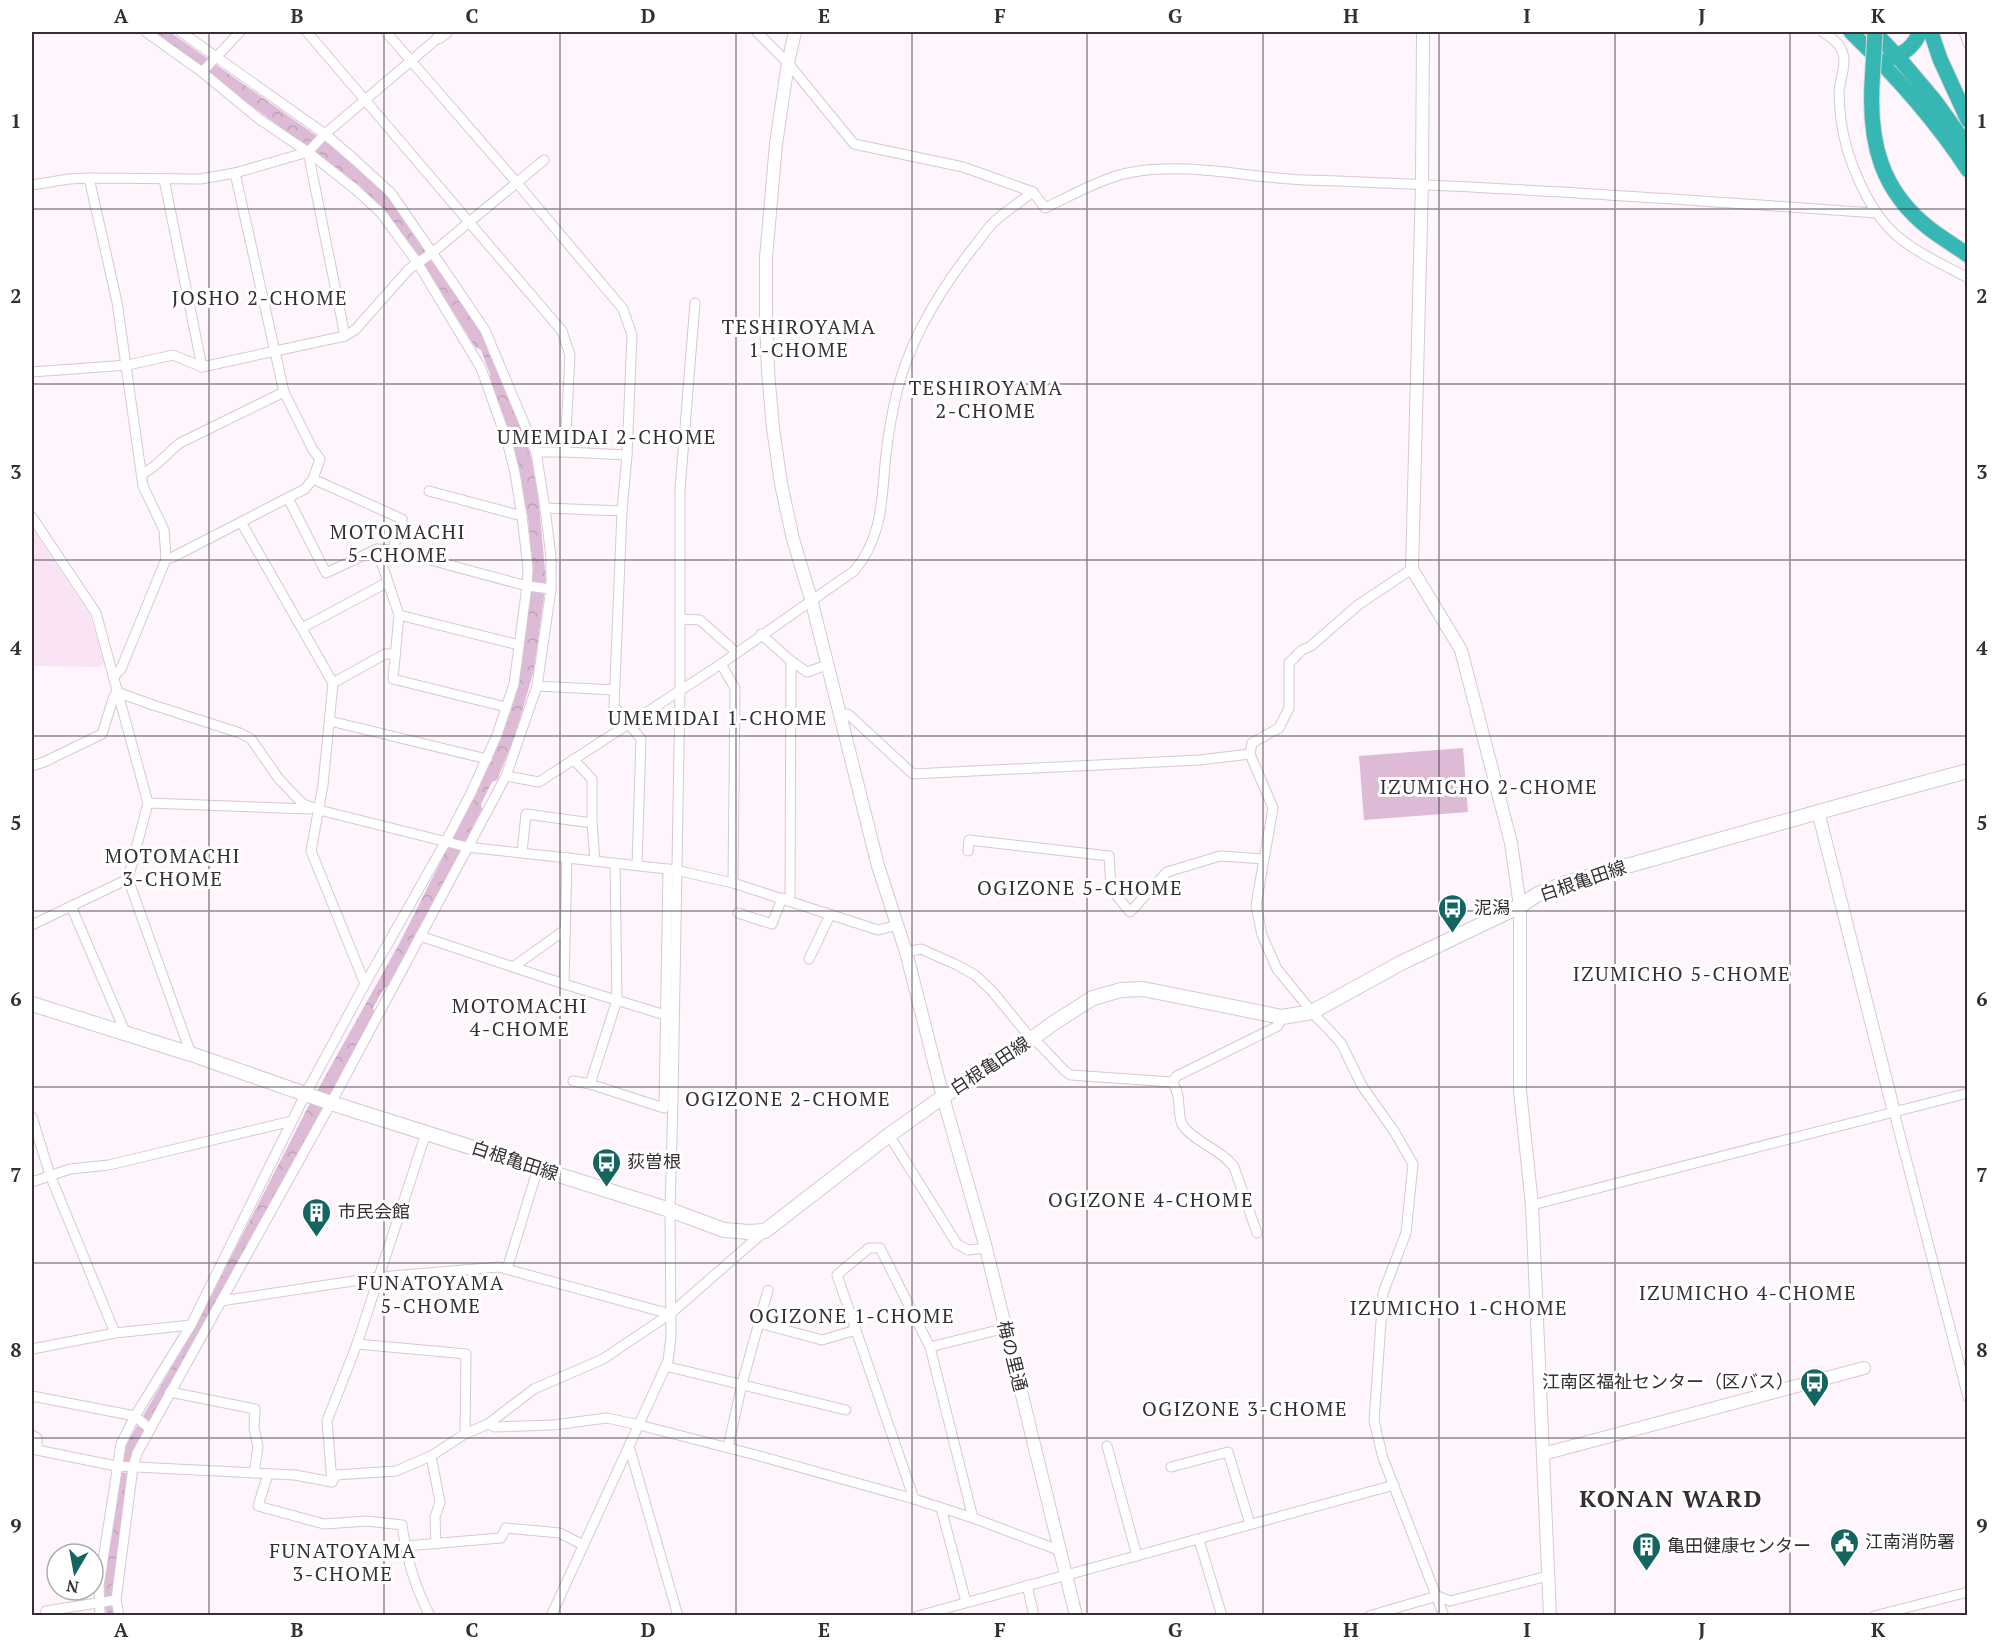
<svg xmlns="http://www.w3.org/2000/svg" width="1999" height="1647" font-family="'PT Serif','Noto Sans JP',serif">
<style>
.built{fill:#fae3f5}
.grass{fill:#ddbad6}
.forest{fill:url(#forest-crowns)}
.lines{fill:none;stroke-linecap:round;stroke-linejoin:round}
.minor-casing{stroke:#d7c8d4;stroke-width:11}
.tertiary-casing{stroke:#d7c8d4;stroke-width:14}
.secondary-casing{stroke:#d7c8d4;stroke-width:16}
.trunk-casing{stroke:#d7d5d6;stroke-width:17}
.minor{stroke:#fff;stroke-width:9}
.tertiary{stroke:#fff;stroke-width:12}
.secondary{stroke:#fff;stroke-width:14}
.trunk{stroke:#37b7b4;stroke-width:15}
.trunk-bridge-casing{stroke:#d7d5d6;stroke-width:17;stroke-linecap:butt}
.trunk-bridge{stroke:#37b7b4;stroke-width:15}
.grid{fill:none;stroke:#352f33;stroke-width:1.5;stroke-opacity:0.55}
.labels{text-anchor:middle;stroke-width:6;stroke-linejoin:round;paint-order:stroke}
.street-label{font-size:18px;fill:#352f33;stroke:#fff}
.poi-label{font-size:18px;fill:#352f33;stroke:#fff;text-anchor:start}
.neighbourhood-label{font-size:20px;letter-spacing:1.5px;fill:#352f33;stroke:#fff}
.district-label{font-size:24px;font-weight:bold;letter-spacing:1.5px;fill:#352f33;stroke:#fff}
.neatline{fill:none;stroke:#352f33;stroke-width:2}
.grid-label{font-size:20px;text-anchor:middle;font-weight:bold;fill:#352f33}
</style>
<defs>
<pattern id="forest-crowns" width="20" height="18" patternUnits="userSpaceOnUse" patternTransform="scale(1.5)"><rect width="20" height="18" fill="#ddbad6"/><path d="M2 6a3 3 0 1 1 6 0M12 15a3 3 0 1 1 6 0" fill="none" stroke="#bea0b8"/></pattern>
</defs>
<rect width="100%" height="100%" fill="#fff5fd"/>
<!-- built -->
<path class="built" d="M32,528L90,615L104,664L99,667L32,666Z"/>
<!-- grass -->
<path class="grass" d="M1463,748L1468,812L1364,820L1359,756Z"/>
<!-- forest -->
<g class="forest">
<path d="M151,32H170L352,161L377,184L399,209L481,332L522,429L531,457L538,494L546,581L534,670L515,736L497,780L492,782L481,804L482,809L390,986L384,988L373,1008L375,1014L129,1462L123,1466L126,1445L194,1329L307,1109L399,944L476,792L501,739L510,713L518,688L523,656L532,573L531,555L528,518L513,441L490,380V374L481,350L475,347C440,291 406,233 359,185Z"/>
<path d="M120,1472L127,1473L111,1601L116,1615L106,1616L104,1586Z"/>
</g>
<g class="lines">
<defs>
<g id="minor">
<path d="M307,32L562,331L570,355L565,452"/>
<path d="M386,32L517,183L623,309L632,335L627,455L622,511L614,706L641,739L637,865"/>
<path d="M757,32L788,63L854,144L963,167L1033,192L1045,208C1070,196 1106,176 1133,172C1189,162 1248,178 1305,180C1495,186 1685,200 1876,213"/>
<path d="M1823,32C1828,36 1837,41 1840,47C1849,61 1840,77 1839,92C1839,101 1840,111 1841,120C1846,158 1867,209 1896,235C1917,253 1944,265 1968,278"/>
<path d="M1964,32L1968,43"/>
<path d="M202,72L240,32"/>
<path d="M308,152L345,336"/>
<path d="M89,178L117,302L143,486L164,530L166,559L121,669L113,677"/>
<path d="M164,179L202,367"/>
<path d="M32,185L69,179L89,178L200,179L235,173L308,152L325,134L439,37"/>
<path d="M32,372L128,365L173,355L202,367L345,336L355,330L409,269L432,253L544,160"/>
<path d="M536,452H565L627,455"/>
<path d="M142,474C157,467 167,453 180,443L284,392"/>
<path d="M313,479L402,519L393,550"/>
<path d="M429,491L522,516"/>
<path d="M288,498L326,573L377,549L393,550L527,586L551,589"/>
<path d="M545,508L622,511"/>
<path d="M32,517L96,613L148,803L128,879L191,1054"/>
<path d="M241,522L333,683L323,785L311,851L365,984"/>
<path d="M377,549L399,615L393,679L506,707"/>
<path d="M166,559L173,557L305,489L313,479L320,459L313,450L284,392L235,173"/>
<path d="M1412,569L1358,605L1311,646L1302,650L1289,663V708L1279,728L1252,743L1250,754L1273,808L1256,905L1262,935L1277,969L1312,1012L1341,1043L1362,1086L1394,1131L1413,1164L1406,1233L1383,1293L1374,1421L1383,1458L1444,1616"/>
<path d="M399,615L519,645"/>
<path d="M681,619L700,620L737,653"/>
<path d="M302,628L388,582"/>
<path d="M761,634L791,661L807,672L827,665"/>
<path d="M721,664L735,688L733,883"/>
<path d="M333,683L385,654H394"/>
<path d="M537,686L614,690"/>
<path d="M117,692L153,705L240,733L251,739L279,779L303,804L319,810L467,847L676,870L733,883L878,930L898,925"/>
<path d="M839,715L848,714L913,774L1199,760L1250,754"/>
<path d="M330,721L487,759"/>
<path d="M573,759L592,779V823L595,861"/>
<path d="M32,766L44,762L102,734L114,696L117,692"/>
<path d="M506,776L539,782L721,664L854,571C881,540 882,503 885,464C887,442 891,418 896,396C908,343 940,290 973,248C979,241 984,233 990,226C1002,213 1019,203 1033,192"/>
<path d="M148,803L310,809"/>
<path d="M968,851L969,840L1109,856L1111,889L1130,912L1167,872L1220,856L1264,859"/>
<path d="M522,852L526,814L592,823"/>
<path d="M790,900L791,661"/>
<path d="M71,906L126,1034"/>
<path d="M738,913L772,924L782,898"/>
<path d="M32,925L128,879"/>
<path d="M420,936L564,984L665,1015"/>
<path d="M906,952L921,949L957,965L975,975L992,991L1028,1035L1038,1043L1065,1071L1071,1075L1172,1082L1177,1076L1278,1026L1282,1017"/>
<path d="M809,959L830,915"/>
<path d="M513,967L565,930"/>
<path d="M564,984L567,857"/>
<path d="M573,1081L590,1084L664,1108L668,869"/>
<path d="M1172,1082C1183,1097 1176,1116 1183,1126C1197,1144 1221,1149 1234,1167L1257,1233"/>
<path d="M590,1084L617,1000L615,863"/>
<path d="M1894,1112L1968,1397"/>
<path d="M32,1117L50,1175L115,1333"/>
<path d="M426,1133L357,1344L466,1354L465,1434"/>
<path d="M889,1135L957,1244L968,1250L986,1248"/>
<path d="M32,1182L70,1169L109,1165L292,1121"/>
<path d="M1532,1205L1968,1093"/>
<path d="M507,1269L538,1168"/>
<path d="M221,1301L380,1277L499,1267L670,1314"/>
<path d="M759,1323L822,1340L856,1330"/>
<path d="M930,1347L1006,1328"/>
<path d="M32,1349L115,1333L191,1325"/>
<path d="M665,1366L846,1410"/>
<path d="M170,1392L255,1409L254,1428L258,1447L254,1473"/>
<path d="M32,1396L135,1416L150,1429"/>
<path d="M488,1424L495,1427L553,1425L607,1418L639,1425L756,1455L914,1499L973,1518L1061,1551"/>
<path d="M32,1435L37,1438V1450L116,1466L295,1475L332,1482L336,1475L396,1471L431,1456L465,1434L488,1424L534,1389L603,1359L670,1314L765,1231"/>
<path d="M629,1446L678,1616"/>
<path d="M1107,1446L1137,1556"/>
<path d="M728,1447L742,1384L768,1290"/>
<path d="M431,1456L440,1502L435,1517L436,1544"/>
<path d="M1171,1467L1228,1452L1250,1524"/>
<path d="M268,1474L258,1506L324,1524L367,1521L402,1525C407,1559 414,1585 430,1616"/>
<path d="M332,1482L327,1421L357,1344"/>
<path d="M914,1499L837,1275L869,1248H880L930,1347L973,1518"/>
<path d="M941,1508L966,1602"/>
<path d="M1199,1540L1222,1616"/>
<path d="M405,1546L501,1538L506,1528L560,1533L583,1545"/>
<path d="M1027,1585L1034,1616"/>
<path d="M45,1616L46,1611L116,1600"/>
<path d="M100,1616L99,1586L121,1444L135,1416L191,1325L306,1093L365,984L446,841L471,793L497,735L514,684L527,586L528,568L522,516L515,473L507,441L481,368L417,262L381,213L355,189L308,152L259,119L202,72L146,32"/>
<path d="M119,1616L116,1600L133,1467L137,1453L331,1103L506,776L537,686L551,589V557L545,508L536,452L485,330L449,277L391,193L355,160L325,134L181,32"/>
<path d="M551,1616L668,1361L671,1337L670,1210L673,1099L680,690V489L695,303"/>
<path d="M918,1616L1394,1485"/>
<path d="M1369,1616L1437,1596L1450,1601L1548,1576"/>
<path d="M1874,1616L1968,1592"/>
</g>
<g id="tertiary">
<path d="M795,32L788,63L776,144L766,258V319L768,372L773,428L781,484L793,539L811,599L878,866L906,952L943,1097L986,1248L1076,1616"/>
<path d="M1423,32L1422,183L1412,569L1461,650L1511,843L1520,906V1091L1532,1205L1550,1616"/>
<path d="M439,37L446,32"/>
<path d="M1818,811L1894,1112"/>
<path d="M1543,1454L1864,1368"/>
</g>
<path id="secondary" d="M32,1004L191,1054L331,1103L670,1210L724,1230L749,1232L765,1231L889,1135L1005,1053L1033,1038L1055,1022L1093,998L1121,990L1143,989L1282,1017L1312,1012L1401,963L1520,906L1538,894L1566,883C1700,846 1833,807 1968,771"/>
<g id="trunk">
<path d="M1851,32C1894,74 1935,119 1968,170"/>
<path d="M1874,32L1897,56L1935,101L1968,147"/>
<path d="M1931,32L1940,59L1968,120"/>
<path d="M1890,58C1905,54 1914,46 1920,32"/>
<path d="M1872,84C1869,143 1881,191 1930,229C1942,238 1955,246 1968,255"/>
</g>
</defs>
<!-- minor casing -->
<use href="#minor" class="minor-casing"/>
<!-- tertiary casing -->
<use href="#tertiary" class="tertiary-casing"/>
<!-- secondary casing -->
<use href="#secondary" class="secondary-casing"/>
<!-- trunk casing -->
<use href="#trunk" class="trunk-casing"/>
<!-- minor -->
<use href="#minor" class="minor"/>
<!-- tertiary -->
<use href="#tertiary" class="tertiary"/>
<!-- secondary -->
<use href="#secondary" class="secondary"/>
<!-- trunk -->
<use href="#trunk" class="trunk"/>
<defs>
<path id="trunk-bridge" d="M1872,84L1875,32"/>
</defs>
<!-- trunk-bridge casing -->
<use href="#trunk-bridge" class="trunk-bridge-casing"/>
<!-- trunk-bridge -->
<use href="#trunk-bridge" class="trunk-bridge"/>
</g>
<!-- grid -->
<path class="grid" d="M209,32V1616M384,32V1616M560,32V1616M736,32V1616M912,32V1616M1087,32V1616M1263,32V1616M1439,32V1616M1615,32V1616M1790,32V1616M32,209H1968M32,384H1968M32,560H1968M32,736H1968M32,911H1968M32,1087H1968M32,1263H1968M32,1438H1968"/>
<!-- icons -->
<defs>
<symbol id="bus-pin" viewBox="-11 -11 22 30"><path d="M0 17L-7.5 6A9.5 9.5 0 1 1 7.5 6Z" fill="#146462" stroke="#fff"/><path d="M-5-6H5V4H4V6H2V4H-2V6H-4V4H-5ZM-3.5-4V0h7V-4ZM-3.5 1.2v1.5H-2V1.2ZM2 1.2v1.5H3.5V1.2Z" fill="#fff"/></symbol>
<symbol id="building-pin" viewBox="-11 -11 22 30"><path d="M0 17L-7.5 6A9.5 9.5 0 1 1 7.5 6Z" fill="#146462" stroke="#fff"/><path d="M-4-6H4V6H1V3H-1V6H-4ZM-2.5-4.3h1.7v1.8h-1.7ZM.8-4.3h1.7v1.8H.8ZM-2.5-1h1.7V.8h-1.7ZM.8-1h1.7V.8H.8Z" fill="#fff"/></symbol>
<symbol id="civic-pin" viewBox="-11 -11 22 30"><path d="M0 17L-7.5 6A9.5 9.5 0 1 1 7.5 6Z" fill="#146462" stroke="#fff"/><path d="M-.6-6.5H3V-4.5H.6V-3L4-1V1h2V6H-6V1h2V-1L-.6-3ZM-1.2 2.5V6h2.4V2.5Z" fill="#fff"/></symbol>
</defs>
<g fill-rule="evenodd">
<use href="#bus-pin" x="1436" y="892" width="33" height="45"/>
<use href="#bus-pin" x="590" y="1146" width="33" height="45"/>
<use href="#building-pin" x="300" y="1196" width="33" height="45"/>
<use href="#bus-pin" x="1798" y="1366" width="33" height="45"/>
<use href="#civic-pin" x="1828" y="1526" width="33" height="45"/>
<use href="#building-pin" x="1630" y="1530" width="33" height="45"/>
</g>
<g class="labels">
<!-- street labels -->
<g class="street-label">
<text transform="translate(1583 881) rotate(-19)" y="6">白根亀田線</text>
<text transform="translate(990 1066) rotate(-33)" y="6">白根亀田線</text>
<text transform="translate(515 1161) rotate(18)" y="6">白根亀田線</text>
<text transform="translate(1012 1356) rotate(76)" y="6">梅の里通</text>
</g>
<!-- poi labels -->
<g class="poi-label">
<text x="1474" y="914">泥潟</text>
<text x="627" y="1168">荻曽根</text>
<text x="338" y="1218">市民会館</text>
<text x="1794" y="1388" text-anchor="end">江南区福祉センター（区バス）</text>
<text x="1865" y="1548">江南消防署</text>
<text x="1667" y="1552">亀田健康センター</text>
</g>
<!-- neighbourhood labels -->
<g class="neighbourhood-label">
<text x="260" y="305">JOSHO 2-CHOME</text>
<text x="799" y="334">TESHIROYAMA<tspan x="799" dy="23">1-CHOME</tspan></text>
<text x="986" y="395">TESHIROYAMA<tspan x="986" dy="23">2-CHOME</tspan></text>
<text x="607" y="444">UMEMIDAI 2-CHOME</text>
<text x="398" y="539">MOTOMACHI<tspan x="398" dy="23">5-CHOME</tspan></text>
<text x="718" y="725">UMEMIDAI 1-CHOME</text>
<text x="1489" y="794">IZUMICHO 2-CHOME</text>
<text x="173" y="863">MOTOMACHI<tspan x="173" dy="23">3-CHOME</tspan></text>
<text x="1080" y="895">OGIZONE 5-CHOME</text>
<text x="1682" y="981">IZUMICHO 5-CHOME</text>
<text x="520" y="1013">MOTOMACHI<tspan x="520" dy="23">4-CHOME</tspan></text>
<text x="788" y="1106">OGIZONE 2-CHOME</text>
<text x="1151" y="1207">OGIZONE 4-CHOME</text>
<text x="431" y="1290">FUNATOYAMA<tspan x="431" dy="23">5-CHOME</tspan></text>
<text x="1748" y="1300">IZUMICHO 4-CHOME</text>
<text x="1459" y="1315">IZUMICHO 1-CHOME</text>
<text x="852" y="1323">OGIZONE 1-CHOME</text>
<text x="1245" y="1416">OGIZONE 3-CHOME</text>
<text x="343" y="1558">FUNATOYAMA<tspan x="343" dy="23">3-CHOME</tspan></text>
</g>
<!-- district labels -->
<g class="district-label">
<text x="1671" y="1507">KONAN WARD</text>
</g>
</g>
<!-- border -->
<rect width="1999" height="1647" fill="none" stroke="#ffffff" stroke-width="66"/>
<!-- north arrow -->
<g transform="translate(75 1572) rotate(190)"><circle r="28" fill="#ffffff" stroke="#aeacad" stroke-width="1.5"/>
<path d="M0-4.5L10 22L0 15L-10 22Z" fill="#146462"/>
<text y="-9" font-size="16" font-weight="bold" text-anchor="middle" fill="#352f33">N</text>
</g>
<rect x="33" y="33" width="1933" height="1581" class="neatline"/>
<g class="grid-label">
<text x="121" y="23">A</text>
<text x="297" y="23">B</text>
<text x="472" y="23">C</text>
<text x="648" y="23">D</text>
<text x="824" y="23">E</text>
<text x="1000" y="23">F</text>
<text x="1175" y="23">G</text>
<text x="1351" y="23">H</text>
<text x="1527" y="23">I</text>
<text x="1702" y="23">J</text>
<text x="1878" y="23">K</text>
<text x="16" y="128">1</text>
<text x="1982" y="128">1</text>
<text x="16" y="303">2</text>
<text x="1982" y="303">2</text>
<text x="16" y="479">3</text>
<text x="1982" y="479">3</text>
<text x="16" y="655">4</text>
<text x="1982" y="655">4</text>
<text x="16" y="830">5</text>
<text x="1982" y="830">5</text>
<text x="16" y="1006">6</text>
<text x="1982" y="1006">6</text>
<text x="16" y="1182">7</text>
<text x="1982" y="1182">7</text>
<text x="16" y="1357">8</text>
<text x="1982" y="1357">8</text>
<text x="16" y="1533">9</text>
<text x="1982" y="1533">9</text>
<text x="121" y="1637">A</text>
<text x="297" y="1637">B</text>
<text x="472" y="1637">C</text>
<text x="648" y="1637">D</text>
<text x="824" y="1637">E</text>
<text x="1000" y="1637">F</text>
<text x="1175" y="1637">G</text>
<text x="1351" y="1637">H</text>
<text x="1527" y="1637">I</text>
<text x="1702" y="1637">J</text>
<text x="1878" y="1637">K</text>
</g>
</svg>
